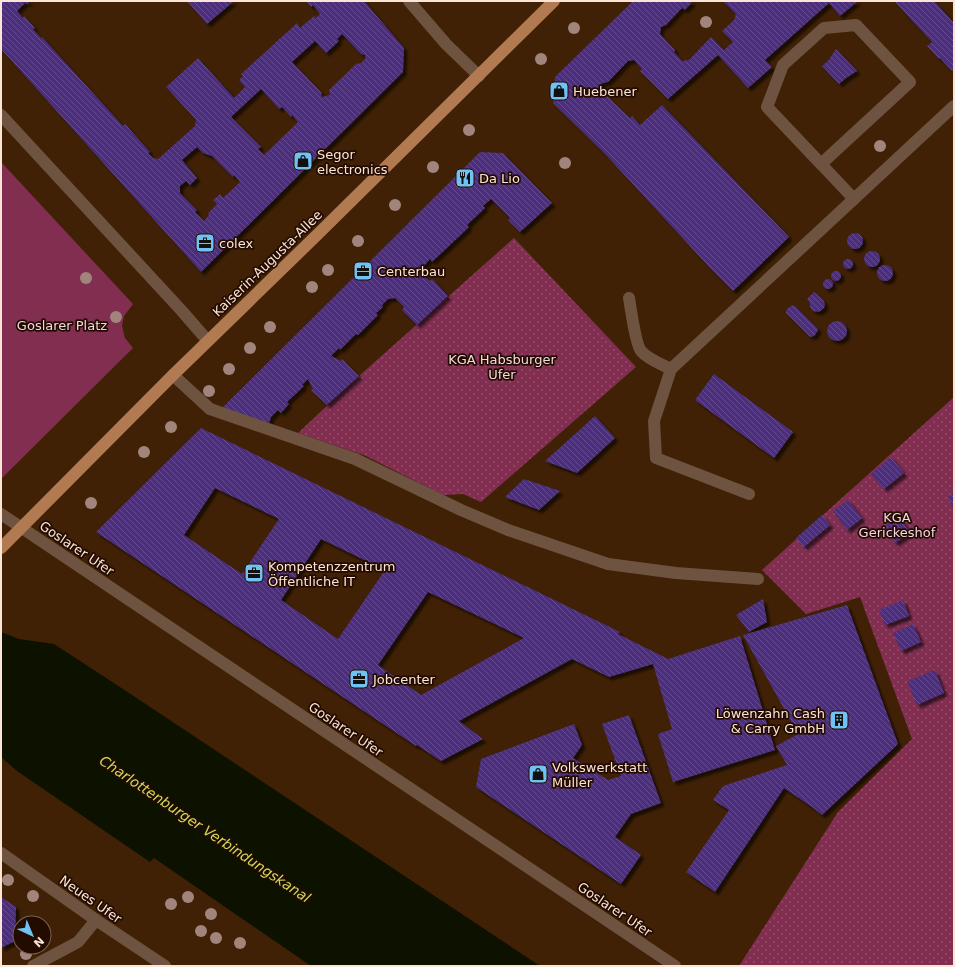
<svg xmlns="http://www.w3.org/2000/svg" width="955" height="967" font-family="'DejaVu Sans',sans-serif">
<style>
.grass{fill:url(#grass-dots)}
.park{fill:#812e51}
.water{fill:#0d1100}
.building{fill:url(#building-back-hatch);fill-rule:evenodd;filter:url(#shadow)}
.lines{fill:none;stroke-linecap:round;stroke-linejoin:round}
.minor{stroke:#6e5340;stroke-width:12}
.major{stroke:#b17a51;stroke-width:12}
.tree{fill:#a1857d}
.labels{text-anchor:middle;stroke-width:3.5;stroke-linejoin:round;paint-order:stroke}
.poi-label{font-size:13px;fill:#fae5d6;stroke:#230b00;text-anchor:start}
.street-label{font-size:13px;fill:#fae5d6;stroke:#230b00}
.park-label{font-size:13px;fill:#f1d7df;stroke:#230b00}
.water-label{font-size:14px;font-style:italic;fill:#c8dd59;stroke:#230b00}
</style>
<defs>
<pattern id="grass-dots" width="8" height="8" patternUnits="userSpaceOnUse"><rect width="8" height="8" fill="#812e51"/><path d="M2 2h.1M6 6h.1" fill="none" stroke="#944c69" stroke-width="1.8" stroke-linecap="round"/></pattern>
<pattern id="building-back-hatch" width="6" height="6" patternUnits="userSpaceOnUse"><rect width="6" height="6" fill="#4b2d7c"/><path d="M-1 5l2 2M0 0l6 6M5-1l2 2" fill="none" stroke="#664b8e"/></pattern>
<filter id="shadow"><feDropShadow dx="3.5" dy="3.5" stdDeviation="1" flood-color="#0009"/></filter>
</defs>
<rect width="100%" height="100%" fill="#402105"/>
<!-- grass -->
<g class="grass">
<path d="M514,238L636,367L481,502L463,494L443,495L366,456L298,433L359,376Z"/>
<path d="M954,397V966H739L838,812L912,739L860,597L806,614L762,570Z"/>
</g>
<!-- park -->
<path class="park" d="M1,162L133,304L124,316L122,326L125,338L133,348L1,479Z"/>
<!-- water -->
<path class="water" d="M1,632L19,639L54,644L126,691L540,966H311L154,858L150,862L17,771L1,757Z"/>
<!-- building -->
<g class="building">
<path d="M1,1H30L27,4L26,2L17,11L23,18L24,16L35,28L33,29L41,38L42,37L123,126L125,124L150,152L148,153L153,158L158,159L195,126L196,120L166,87L198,58L234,98L245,87L239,80L243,76L241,74L297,23L300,28L314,16L316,18L320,14L313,5L311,7L306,1H364L404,48L403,72L201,272L1,49ZM342,34L361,54L365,55V59L361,63L356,64L329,90L330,95L322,97L321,92L292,62L315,41L326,53L339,41L337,39ZM261,89L279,109L282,107L291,117L292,115L298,122L264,155L258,149L261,147L231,117ZM197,147L203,153L212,156L233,177L234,175L240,182L223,198L220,194L213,200L217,204L208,213L209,215L204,221L195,212L197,210L180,193V186L186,181L190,185L197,178L182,160Z"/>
<path d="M187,1H234L207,24Z"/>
<path d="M633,1H693L685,10L682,8L666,25L661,27L660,34L675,50L674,52L682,61L689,60L711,37L724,50L733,42L722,31L734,20L736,14L723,1H858L840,16L829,3L765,60L772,67L748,88L718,55L668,99L640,71L642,69L634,60L628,61L608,82L603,83L597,89L606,97L607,96L630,118L632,116L640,125L662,105L789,237L733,291L710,268L606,155L553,103L555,77Z"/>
<path d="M894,1H934L954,23V69L952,71L940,58L939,59L927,46L932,42Z"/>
<path d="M836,49L857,71L846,78L839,84L822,66L828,61Z"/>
<path d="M480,152L503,153L552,203L520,232L508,220L510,218L491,199L483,206L485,208L467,225L469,227L432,262L430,259L422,268L423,275L430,281L432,279L448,296L417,325L402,310L404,307L395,298L388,299L382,305L383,307L376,313L378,315L358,335L356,334L340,350L339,348L331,356L341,361L342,359L359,376L327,405L311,390L313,389L308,379L302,385L304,386L287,402L289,404L281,413L278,410L271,417L269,423L222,408Z"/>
<circle cx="855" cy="241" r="8"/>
<circle cx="872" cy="259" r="8"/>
<circle cx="848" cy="264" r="5"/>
<circle cx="885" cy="273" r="8"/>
<circle cx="836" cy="276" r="5"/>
<circle cx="828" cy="284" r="5"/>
<path d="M814,292L823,300L825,304L824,308L819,312L813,311L810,307V303L807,299Z"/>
<path d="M793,305L796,307L818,329L817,332L814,336L810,337L786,313V311L788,308Z"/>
<circle cx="837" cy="331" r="10"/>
<path d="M714,374L793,432L774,458L695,400Z"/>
<path d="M595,416L615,438L577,473L545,461Z"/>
<path d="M201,428L620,632L618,634L668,659L740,636L775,750L673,782L658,734L672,729L653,664L609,677L572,659L459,721L483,739L441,761L417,745L416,746L96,532ZM215,488L279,519L242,574L184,535ZM321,539L385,570L338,639L281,600ZM428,592L524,638L421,695L378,665Z"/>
<path d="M891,457L904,473L884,489L871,474Z"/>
<path d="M524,479L560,491L539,510L505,497Z"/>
<path d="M954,493V506L947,498Z"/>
<path d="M848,500L862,518L847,530L833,511Z"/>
<path d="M822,515L830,525L804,547L796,538Z"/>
<path d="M899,516L910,533L895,543L884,527Z"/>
<path d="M763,599L767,622L749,632L736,615Z"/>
<path d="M903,600L909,616L885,625L879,610Z"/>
<path d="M847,605L898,744L822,815L812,807L784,788L715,892L686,872L729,810L713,800L723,786L787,765L776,746L798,734L743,635Z"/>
<path d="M913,624L921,642L901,651L893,633Z"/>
<path d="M935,670L944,693L917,705L907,681Z"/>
<path d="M629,715L661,803L631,814L615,837L641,855L621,884L476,787L481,759L574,724L582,745L573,758L608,780L621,776L602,724Z"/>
<path d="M1,897L16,907L15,941L1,948Z"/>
</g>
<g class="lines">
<!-- minor -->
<g class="minor">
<path d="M409,1L446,44L479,76"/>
<path d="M856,25L910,82L821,164L767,107L783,65L824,28Z"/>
<path d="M1,115L181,310L208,341"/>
<path d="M821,164L854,199"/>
<path d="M629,298C631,309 635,343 641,351C649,360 661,364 671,369"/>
<path d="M173,375L210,409L355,459L461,510L508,530L608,564L676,573L758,579"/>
<path d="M749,494L656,458L654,421L671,369L954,106"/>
<path d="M1,514L675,966"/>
<path d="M1,853L96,920L165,966"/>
<path d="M33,966L78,942L96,920"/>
</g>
<!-- major -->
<path class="major" d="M1,548L173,375L320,232L554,1"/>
</g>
<!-- trees -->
<g class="tree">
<circle cx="706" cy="22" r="6"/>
<circle cx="574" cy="28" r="6"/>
<circle cx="541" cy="59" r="6"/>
<circle cx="469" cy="130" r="6"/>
<circle cx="880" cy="146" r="6"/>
<circle cx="565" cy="163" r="6"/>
<circle cx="433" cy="167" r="6"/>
<circle cx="395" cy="205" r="6"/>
<circle cx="358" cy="241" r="6"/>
<circle cx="328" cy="270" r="6"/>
<circle cx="86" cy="278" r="6"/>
<circle cx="312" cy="287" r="6"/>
<circle cx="116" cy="317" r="6"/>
<circle cx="270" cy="327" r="6"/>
<circle cx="250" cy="348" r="6"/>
<circle cx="229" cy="369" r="6"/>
<circle cx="209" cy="391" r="6"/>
<circle cx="171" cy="427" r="6"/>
<circle cx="144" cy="452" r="6"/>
<circle cx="91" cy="503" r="6"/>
<circle cx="8" cy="880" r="6"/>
<circle cx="33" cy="896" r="6"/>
<circle cx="188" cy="897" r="6"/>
<circle cx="171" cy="904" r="6"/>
<circle cx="211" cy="914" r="6"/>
<circle cx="201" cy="931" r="6"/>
<circle cx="216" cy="938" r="6"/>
<circle cx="240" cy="943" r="6"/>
<circle cx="26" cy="954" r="6"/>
</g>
<!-- icons -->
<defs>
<symbol id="shop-square" viewBox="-11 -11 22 22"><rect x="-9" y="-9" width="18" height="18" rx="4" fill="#70c2f4" stroke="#230b00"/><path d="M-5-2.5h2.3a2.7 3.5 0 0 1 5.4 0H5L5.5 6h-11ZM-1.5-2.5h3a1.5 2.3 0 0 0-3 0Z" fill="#111"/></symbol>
<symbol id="restaurant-square" viewBox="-11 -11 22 22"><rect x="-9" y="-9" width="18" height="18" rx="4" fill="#70c2f4" stroke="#230b00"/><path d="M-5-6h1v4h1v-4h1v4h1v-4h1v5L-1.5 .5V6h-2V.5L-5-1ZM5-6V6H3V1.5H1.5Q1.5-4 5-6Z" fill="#111"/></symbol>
<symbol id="office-square" viewBox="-11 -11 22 22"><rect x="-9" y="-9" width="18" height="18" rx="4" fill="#70c2f4" stroke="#230b00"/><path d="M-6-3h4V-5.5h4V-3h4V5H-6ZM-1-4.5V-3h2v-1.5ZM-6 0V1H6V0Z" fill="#111"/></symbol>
<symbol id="building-square" viewBox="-11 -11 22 22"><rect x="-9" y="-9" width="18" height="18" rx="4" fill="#70c2f4" stroke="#230b00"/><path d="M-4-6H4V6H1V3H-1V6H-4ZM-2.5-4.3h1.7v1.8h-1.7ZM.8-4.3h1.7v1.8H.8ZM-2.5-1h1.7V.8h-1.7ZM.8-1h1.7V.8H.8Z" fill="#111"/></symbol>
</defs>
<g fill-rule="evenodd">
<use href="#shop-square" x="548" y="80" width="22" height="22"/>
<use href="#shop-square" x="292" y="150" width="22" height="22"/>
<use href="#restaurant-square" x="454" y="167" width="22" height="22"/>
<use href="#office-square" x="194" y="232" width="22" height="22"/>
<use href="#office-square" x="352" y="260" width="22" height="22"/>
<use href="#office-square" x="243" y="562" width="22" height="22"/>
<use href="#office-square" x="348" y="668" width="22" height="22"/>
<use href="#building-square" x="828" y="709" width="22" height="22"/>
<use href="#shop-square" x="527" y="763" width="22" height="22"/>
</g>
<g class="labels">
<!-- poi labels -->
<g class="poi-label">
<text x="573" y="96">Huebener</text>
<text x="317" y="159">Segor<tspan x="317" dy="15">electronics</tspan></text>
<text x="479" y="183">Da Lio</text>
<text x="219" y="248">colex</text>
<text x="377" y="276">Centerbau</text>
<text x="268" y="571">Kompetenzzentrum<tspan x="268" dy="15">Öffentliche IT</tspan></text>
<text x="373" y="684">Jobcenter</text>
<text x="825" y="718" text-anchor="end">Löwenzahn Cash<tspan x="825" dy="15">&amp; Carry GmbH</tspan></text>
<text x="552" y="772">Volkswerkstatt<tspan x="552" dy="15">Müller</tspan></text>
</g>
<!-- street labels -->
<g class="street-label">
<text transform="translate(267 263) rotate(-44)" y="5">Kaiserin-Augusta-Allee</text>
<text transform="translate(77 548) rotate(34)" y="5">Goslarer Ufer</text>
<text transform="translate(346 729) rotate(34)" y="5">Goslarer Ufer</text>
<text transform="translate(91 899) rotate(35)" y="5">Neues Ufer</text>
<text transform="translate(615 909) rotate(34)" y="5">Goslarer Ufer</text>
</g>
<!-- park labels -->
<g class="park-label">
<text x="62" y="330">Goslarer Platz</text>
<text x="502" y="364">KGA Habsburger<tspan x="502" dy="15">Ufer</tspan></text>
<text x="897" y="522">KGA<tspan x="897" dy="15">Gerickeshof</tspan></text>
</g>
<!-- water labels -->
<g class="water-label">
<text transform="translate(205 829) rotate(34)" y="5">Charlottenburger Verbindungskanal</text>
</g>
</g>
<!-- border -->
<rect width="955" height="967" fill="none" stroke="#fae5d6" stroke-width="4"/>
<!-- north arrow -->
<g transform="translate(32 935) rotate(136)"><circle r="19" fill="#230b00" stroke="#796256"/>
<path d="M0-3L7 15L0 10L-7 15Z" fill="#70c2f4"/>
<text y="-6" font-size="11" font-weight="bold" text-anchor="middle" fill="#fae5d6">N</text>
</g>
</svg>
